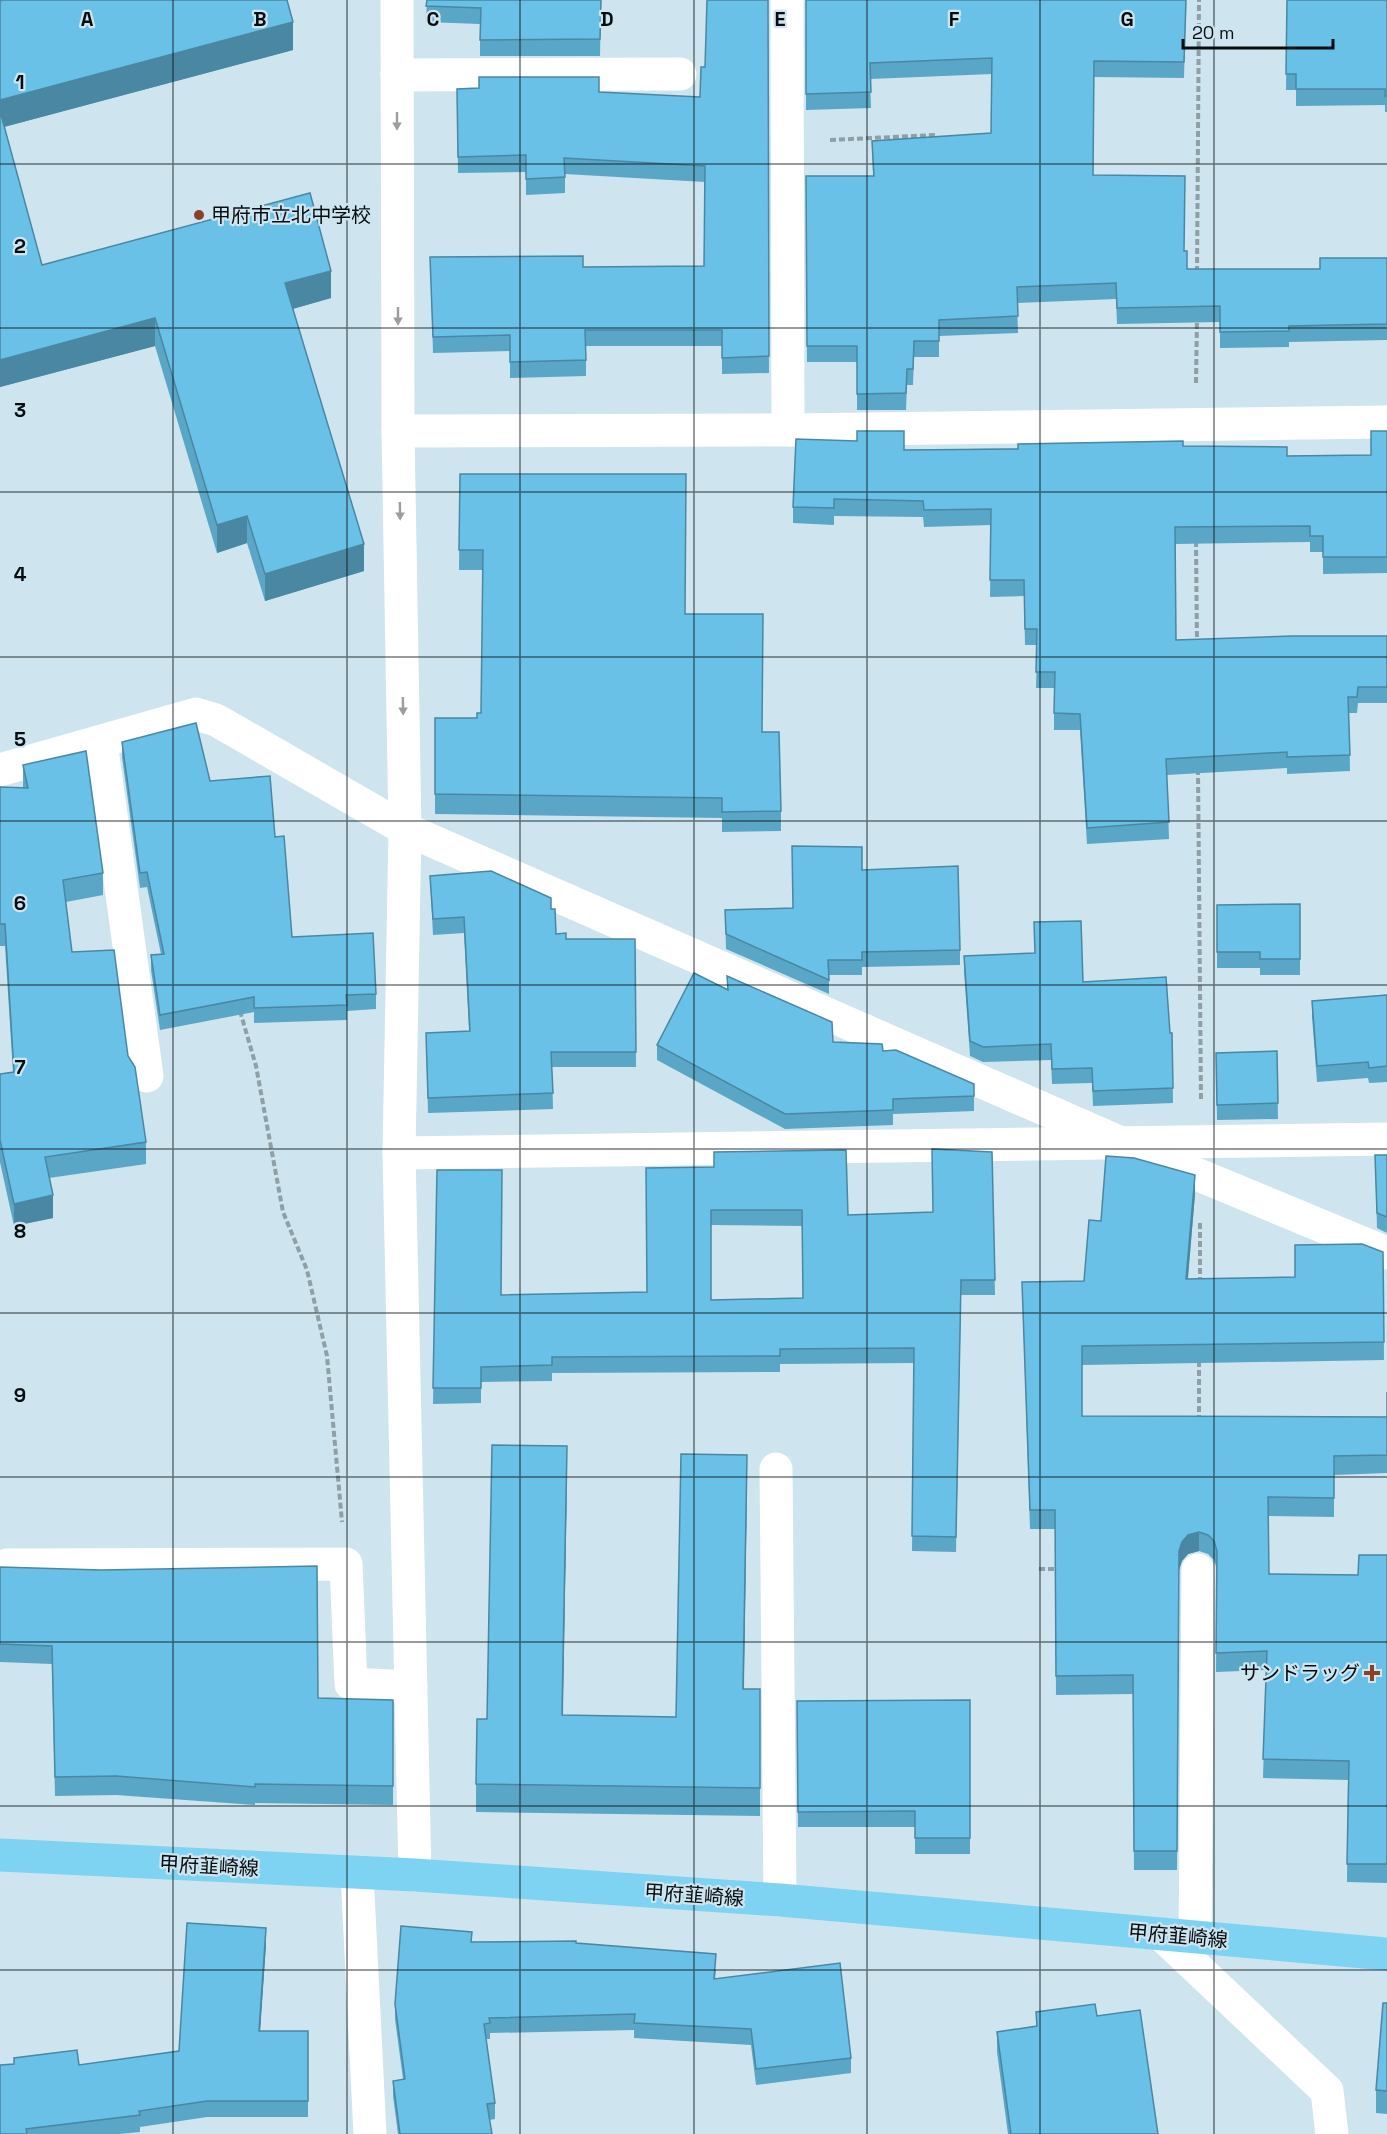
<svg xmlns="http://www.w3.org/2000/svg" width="1387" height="2134" font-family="'Space Grotesk','Noto Sans JP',sans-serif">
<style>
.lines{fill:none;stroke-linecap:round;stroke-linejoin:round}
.path{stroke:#8e9fa6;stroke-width:4;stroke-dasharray:6 3;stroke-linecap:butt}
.minor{stroke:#fff;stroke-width:33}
.major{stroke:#7dd3f1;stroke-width:33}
.wall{fill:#5aa6c7;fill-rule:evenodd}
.shaded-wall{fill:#4a87a2}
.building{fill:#69c1e7;stroke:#4a87a2;stroke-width:1.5;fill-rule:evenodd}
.oneway{fill:#9b9e9f}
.grid{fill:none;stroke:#060d10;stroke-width:1.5;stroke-opacity:0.55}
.poi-dot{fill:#894023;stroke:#cee4ee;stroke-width:2}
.labels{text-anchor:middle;stroke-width:4.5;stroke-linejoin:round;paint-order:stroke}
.poi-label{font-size:20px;fill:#060d10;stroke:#cee4ee;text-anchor:start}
.street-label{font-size:20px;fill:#060d10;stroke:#cee4ee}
.grid-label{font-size:20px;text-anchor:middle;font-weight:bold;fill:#060d10;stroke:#cee4ee;stroke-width:4.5;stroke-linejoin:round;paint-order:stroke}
</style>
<rect width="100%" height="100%" fill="#cee4ee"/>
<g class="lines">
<!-- path -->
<g class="path">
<path d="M830,140L935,135"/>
<path d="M1197,272L1199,0"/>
<path d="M1196,383L1197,319"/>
<path d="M1196,541L1197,644"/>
<path d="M1198,769L1201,1100"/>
<path d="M240,1011L256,1066L283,1212L307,1270L327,1356L342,1522"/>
<path d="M1200,1283V1222"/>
<path d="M1199,1421V1360"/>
<path d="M1039,1569H1060"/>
</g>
<!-- minor -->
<g class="minor">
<path d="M397,0L398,431L405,829L399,1153L415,1875"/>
<path d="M787,0L788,430"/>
<path d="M397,75L680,74"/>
<path d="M398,431L788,430L1387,422"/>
<path d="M101,742L147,1076"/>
<path d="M0,770L196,714L216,720L405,829L1119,1142L1387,1253"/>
<path d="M399,1153L1387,1139"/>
<path d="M776,1469L780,1900"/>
<path d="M7,1565L346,1564L351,1684L411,1687"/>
<path d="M357,1873L370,2134"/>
<path d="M1162,1935L1327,2091L1332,2134"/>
<path d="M1195,1937L1198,1570"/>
</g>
<!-- major -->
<path class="major" d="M0,1855L415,1875L780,1900L1387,1954"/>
</g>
<!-- wall -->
<g class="wall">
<path d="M427,0H601L600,56H480V24L426,22Z"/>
<path d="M768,0L769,373L722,374V346H586V376L510,378V351L433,353L430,257L583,267L704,266L705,182L565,174V193L526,195V172L458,173L457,89L599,92L700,97L705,67Z"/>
<path d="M806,0H1186L1184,78L1094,77L1093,175L1184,251L1187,269H1320L1387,258V340L1289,342V347L1220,348V322L1117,324L1116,299L1017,303L1018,333L939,336V357H914L913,385H907L906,410H857V362H807L806,176H873L872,141L991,133L992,74L870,79L871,108L806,110Z"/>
<path d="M1287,0H1387V112H1385V105L1296,106V90H1286Z"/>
<path d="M0,1L293,50L4,127L42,265L331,298L293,309L364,571L265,601L247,543L217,553L155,346L0,387Z"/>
<path d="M1387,431V573L1323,574V552H1310V542L1175,544L1176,640L1387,636V703H1358L1357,713H1349L1350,771L1287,774V768L1167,775L1169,839L1087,844L1080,730H1054V688H1036L1037,645H1025L1024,596L990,597L991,525L924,527L923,517L834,516V525L793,523V507L904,450L1183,446L1287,456L1371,455Z"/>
<path d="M460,474L685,614L762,732L781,811V831L722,832V818L435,814V718H477L481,713L483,570H459Z"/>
<path d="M122,742L210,781L275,837L292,937L376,994V1009L347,1011V1020L254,1023V1012L160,1030L151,970V955L161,954L147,887L140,888L122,757Z"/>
<path d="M23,765L103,873V895L66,902L72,952L128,1056L146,1142V1164L49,1178L53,1218L14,1226L0,1162V1074L13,1072L5,946H0V787H23Z"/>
<path d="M862,870L960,950V965L862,967V975H829V994L726,949L725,910L793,908Z"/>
<path d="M430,876L551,909L556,934L566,939H635L636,1067H552L553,1109L428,1113L426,1033L469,1031L464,933L433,935Z"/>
<path d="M1300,904V975H1260V968H1217V905Z"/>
<path d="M1034,922L1083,982L1170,1033H1172L1173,1103L1093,1106L1092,1083L1052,1084L1051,1060L983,1062L970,1056L964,971V956L1035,953Z"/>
<path d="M727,976L833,1042L883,1051L974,1084V1111L893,1114V1125L785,1129L657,1060V1045L727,990Z"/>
<path d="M1387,995V1082L1369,1083L1368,1078L1317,1082L1312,1016V1001Z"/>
<path d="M1277,1051L1278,1119L1217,1120L1216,1053Z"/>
<path d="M992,1152L995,1295H961L956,1552L912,1551L914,1363L780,1364V1372L552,1373V1381L481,1382V1403L433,1404L437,1170L501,1295L647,1292L646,1168L848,1215L933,1212ZM711,1225L802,1226L803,1298L711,1300Z"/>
<path d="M1375,1155H1387V1233L1377,1228Z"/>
<path d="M1195,1194L1188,1279L1295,1277L1383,1252L1384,1360L1082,1365V1416L1387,1417V1392V1473L1334,1475V1517L1268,1516L1269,1574L1358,1575L1387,1555V1883L1347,1882L1348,1780L1263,1778L1266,1670L1216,1672L1217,1569L1214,1560L1208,1554L1199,1551L1188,1554L1182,1561L1179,1570L1177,1870H1134L1133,1694L1056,1695L1055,1529H1030L1022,1282L1084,1281L1101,1221Z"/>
<path d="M567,1474L563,1715L676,1717L747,1483L744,1689L760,1788V1816L476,1812V1784L487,1719Z"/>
<path d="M0,1567L318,1698L393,1700V1805L255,1803V1805L116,1795L55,1796L52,1664L0,1662Z"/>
<path d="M970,1700V1854H915V1827H798L797,1701Z"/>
<path d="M472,1942L576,1943L716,1970L715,1979L851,2058V2073L756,2085L751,2045L634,2038V2030L490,2033V2039H486L495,2103V2119L489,2120L492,2134H398L393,2096V2081L403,2079L395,2019V2004Z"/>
<path d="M266,1944L260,2031H308V2117H207L140,2127V2132L119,2134H0L14,2064V2058L79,2065L179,2051Z"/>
<path d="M1387,2003V2114L1376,2113V2090Z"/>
<path d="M1036,2012L1097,2016L1158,2134H1008L997,2052V2032L1036,2027Z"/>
</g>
<!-- shaded-wall -->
<g class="shaded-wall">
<path d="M293,22V50L0,128V100Z"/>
<path d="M331,271V298L285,311V283Z"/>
<path d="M155,318V346L0,387V360Z"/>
<path d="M247,516V543L217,553V525Z"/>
<path d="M364,544V571L265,601V574Z"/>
<path d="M1195,1175V1194L1186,1298V1279Z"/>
<path d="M53,1195V1218L14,1226V1204Z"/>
<path d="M567,1446V1474L562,1743V1715Z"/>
<path d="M747,1455V1483L743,1717V1689Z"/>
<path d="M1199,1532V1551L1188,1554L1182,1561L1179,1570L1177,1870L1179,1551L1182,1542L1188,1535Z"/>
<path d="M266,1928V1944L259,2047V2031Z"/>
</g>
<!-- building -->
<g class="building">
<path d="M2,0H287L293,22L0,100V1Z"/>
<path d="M427,0H601L600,39L480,40L481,8L426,6Z"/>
<path d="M707,0H768L769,356L722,358V330H585L586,360L510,362V335L433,337L430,257L583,256V267L704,266L705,166L564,158L565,177L526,179V155L458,157L457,89L479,88V77H599V92L700,97L701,67H705Z"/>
<path d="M806,0H1186L1184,62L1094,61L1093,175L1185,176L1184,251H1187V269H1320V258H1387V324L1289,326V331L1220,332V306L1117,308L1116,283L1017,287L1018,316L939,320V341H914L913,369H907L906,393L857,394V346H807L806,176H874L872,141L991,133L992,58L870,63L871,92L806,94Z"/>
<path d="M1287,0H1387V96H1385V89H1296V74H1286Z"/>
<path d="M0,111L42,265L310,193L331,271L285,283L364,544L265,574L247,516L217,525L155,318L0,360Z"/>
<path d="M857,431H904V450L1018,449V444L1183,441V446L1287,447V456L1371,455V431H1387V557H1323V536H1310V526L1175,527L1176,640L1292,636H1387V687H1358L1357,697H1348L1350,755L1287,757V752L1166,759L1169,822L1087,828L1080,714L1054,713L1055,672H1036L1037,629H1025L1024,580H990L991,509L924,510L923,501L834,499V508L793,507L796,439L857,441Z"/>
<path d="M460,474H686L685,614H763L762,732H779L781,811L722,812V798L435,794V718H477V713H481L483,550H459Z"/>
<path d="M196,723L210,781L270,776L275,837L284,836L292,937L373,933L376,994L346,995L347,1005L254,1008V997L160,1015L151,955L164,954L147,872L140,873L122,742Z"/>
<path d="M86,751L103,873L63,880L72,952L114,950L128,1056L135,1067L146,1142L45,1157L53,1195L14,1204L0,1140V1074L14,1072L5,924H0V787L28,788L23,765Z"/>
<path d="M792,846L862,847V870L958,866L960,950L862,952V960H828L829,980L726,934L725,910L793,908Z"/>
<path d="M491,871L551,898V909H555L556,934L566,933V939H635L636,1052H551L553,1093L428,1098L426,1033L470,1031L464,917L433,919L430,876Z"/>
<path d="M1300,904V959H1260V952H1217V905Z"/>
<path d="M1081,921L1083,982L1166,977L1170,1033H1172L1173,1088L1093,1091L1092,1068L1052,1069L1051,1044L983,1047L970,1041L964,956L1035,953L1034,922Z"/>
<path d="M694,973L728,990L727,976L832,1022L833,1042L882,1044L883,1051L896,1050L974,1084V1096L893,1099V1110L785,1114L657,1045Z"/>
<path d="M1387,995V1066L1369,1068L1368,1062L1317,1066L1312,1001Z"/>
<path d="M1277,1051L1278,1103L1217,1105L1216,1053Z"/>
<path d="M932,1149L992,1152L995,1280H961L956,1537L912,1536L914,1348L780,1349V1356L552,1357V1365L481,1367V1388H433L437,1170H502L501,1295L647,1292L646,1168L714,1167V1152L846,1150L848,1215L933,1212ZM711,1210H802L803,1298L711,1300Z"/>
<path d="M1375,1155H1387V1217L1377,1213Z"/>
<path d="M1106,1156L1134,1158L1195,1175L1186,1279L1295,1277V1245L1362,1244L1383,1252L1384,1342L1082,1346V1416L1387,1417V1392V1455L1334,1456V1498L1268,1497L1269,1574L1358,1575L1359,1555H1387V1864H1347L1349,1761L1263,1759L1267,1651L1216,1653L1217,1551L1214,1541L1208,1535L1199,1532L1188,1535L1182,1542L1179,1551L1177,1851H1134L1133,1675L1056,1676L1055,1510H1030L1022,1282L1084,1281L1089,1220L1101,1221Z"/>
<path d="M492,1445L567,1446L562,1715L676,1717L681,1454L747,1455L743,1689H760V1788L476,1784L477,1719H487Z"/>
<path d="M317,1566L318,1698L393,1700V1786L255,1784V1787L116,1776L55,1777L52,1646L0,1644V1567L101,1570Z"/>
<path d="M970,1700V1838H915V1811L798,1812L797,1701Z"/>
<path d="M187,1923L266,1928L259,2031H308V2101H207L139,2111L140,2115L26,2129L27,2134H0V2065L14,2064V2058L77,2050L79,2065L179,2051Z"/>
<path d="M401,1926L472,1932L471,1942L576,1941V1943L716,1954L714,1979L840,1963L851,2058L756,2069L751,2029L634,2023L635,2014L489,2018L490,2023L484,2024L495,2103L487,2104L492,2134H400L393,2081L405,2079L395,2004Z"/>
<path d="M1383,2003H1387V2091L1376,2090Z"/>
<path d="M1095,2004L1097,2016L1140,2010L1158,2134H1011L997,2032L1037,2026L1036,2012Z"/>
</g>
<!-- one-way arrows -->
<defs><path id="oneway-solid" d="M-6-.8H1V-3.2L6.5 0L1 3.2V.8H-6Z" transform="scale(1.5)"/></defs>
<g class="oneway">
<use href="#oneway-solid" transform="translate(397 121) rotate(90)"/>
<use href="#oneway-solid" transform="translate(398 316) rotate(90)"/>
<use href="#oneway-solid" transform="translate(400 511) rotate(89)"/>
<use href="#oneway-solid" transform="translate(403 706) rotate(89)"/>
</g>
<!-- grid -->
<path class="grid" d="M173,0V2134M347,0V2134M520,0V2134M694,0V2134M867,0V2134M1040,0V2134M1214,0V2134M0,164H1387M0,328H1387M0,492H1387M0,657H1387M0,821H1387M0,985H1387M0,1149H1387M0,1313H1387M0,1477H1387M0,1642H1387M0,1806H1387M0,1970H1387"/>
<!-- markers -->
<g class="poi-dot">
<circle cx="199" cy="215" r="6"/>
<path d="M1369 1664h6v6h6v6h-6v6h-6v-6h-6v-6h6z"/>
</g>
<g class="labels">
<!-- poi labels -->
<g class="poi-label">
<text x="211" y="222">甲府市立北中学校</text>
<text x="1360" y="1680" text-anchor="end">サンドラッグ</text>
</g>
<!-- street labels -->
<g class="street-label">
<text transform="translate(209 1866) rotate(3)" y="7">甲府韮崎線</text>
<text transform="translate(694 1895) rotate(4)" y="7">甲府韮崎線</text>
<text transform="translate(1178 1936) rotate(5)" y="7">甲府韮崎線</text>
</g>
</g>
<g class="grid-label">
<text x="87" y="26">A</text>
<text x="260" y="26">B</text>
<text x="433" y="26">C</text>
<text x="607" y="26">D</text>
<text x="780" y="26">E</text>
<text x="954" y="26">F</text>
<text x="1127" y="26">G</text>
<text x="20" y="89">1</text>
<text x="20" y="253">2</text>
<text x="20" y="417">3</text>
<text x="20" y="581">4</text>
<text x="20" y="746">5</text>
<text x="20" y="910">6</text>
<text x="20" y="1074">7</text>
<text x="20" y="1238">8</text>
<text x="20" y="1402">9</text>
</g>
<!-- scale -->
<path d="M1183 39v9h150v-9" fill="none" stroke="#060d10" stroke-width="3"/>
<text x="1192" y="39" font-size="18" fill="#060d10" stroke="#cee4ee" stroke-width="4.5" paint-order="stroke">20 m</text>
</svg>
